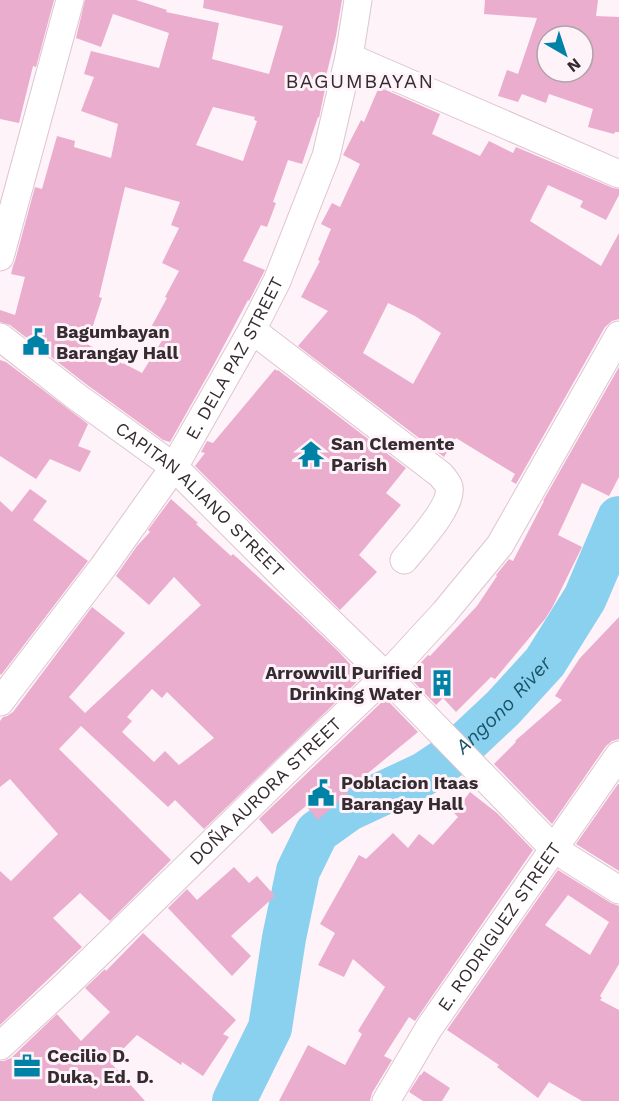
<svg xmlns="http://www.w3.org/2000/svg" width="619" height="1101" font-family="'Work Sans',sans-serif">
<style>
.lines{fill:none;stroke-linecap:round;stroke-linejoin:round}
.river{stroke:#8ad1ef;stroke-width:44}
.building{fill:#eaadcd;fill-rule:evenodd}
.minor-casing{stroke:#dec4d1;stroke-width:29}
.minor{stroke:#fff;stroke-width:27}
.labels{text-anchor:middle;stroke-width:6;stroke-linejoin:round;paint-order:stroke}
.poi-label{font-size:18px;font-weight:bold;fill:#352b30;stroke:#fef3f8;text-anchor:start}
.street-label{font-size:18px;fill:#352b30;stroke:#fef3f8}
.neighbourhood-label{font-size:20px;letter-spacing:1.5px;fill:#352b30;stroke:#fef3f8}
.water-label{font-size:20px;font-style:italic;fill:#1b556a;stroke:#fef3f8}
</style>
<rect width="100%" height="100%" fill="#fef3f8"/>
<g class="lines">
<!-- river -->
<path class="river" id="s1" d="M234,1101L270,1028L284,938L298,871L317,832L349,809L424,774L454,754L503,708L545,662L585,598L619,518"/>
</g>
<!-- building -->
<g class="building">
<path d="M0,0H54L36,67L33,66L19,123L0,119Z"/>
<path d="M85,0H136L167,10L166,12L219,23L212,59L269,74L283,26L203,8L204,0H342L336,36L323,88L325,89L319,118L318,117L302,164L288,160L273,202L276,203L267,227L261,225L243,261L265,270L249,301L248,300L213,366L170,442L163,440L86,384L10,325L0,322V310L15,315L25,277L11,274L13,266L15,261L35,187L42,189L57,136L75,141L74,147L111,158L118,124L81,111L94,77L84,74L91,51L159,68L169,33L113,14L101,47L76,38ZM213,107L255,117L254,120L257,121L243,161L196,145ZM125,187L180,202L171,225L179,228L162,263L179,271L165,297L167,298L149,331L163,339L142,373L123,363V364L87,344L102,298L99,297Z"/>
<path d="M485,0H598L596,16L619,17V132H615L614,134L588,127L593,109L549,94L546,103L522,94L518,102L498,96L507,70L518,74L537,18L484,14ZM547,36H583V72H547Z"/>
<path d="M379,87L440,114L432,134L480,156L489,141L513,153L516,147L613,188L619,189V195L606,220L580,207L583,201L548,185L530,221L601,266L619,233V319L612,321L605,327L516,484L511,481L515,474L456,438L444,457L298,346L328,311L301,297L320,261L318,260L331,229L321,224L332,203L340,207L360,164L343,155L361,120L364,122ZM388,303L415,316L441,333L413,384L363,353Z"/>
<path d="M0,360L6,362L88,424L78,446L91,451L80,472L50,459L36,479L0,456Z"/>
<path d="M619,367V477L609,496L582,483L558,535L582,547L552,608L545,619L495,679L491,677L456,712L443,698L436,705L409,677L415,671L414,670L428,655L430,656L477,606L497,576L496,575L509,559L513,561L544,501H543Z"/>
<path d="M275,369L277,371L278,370L406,468L386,493L401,505L359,555L377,572L340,610L195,466L205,453L201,452L207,441L213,443Z"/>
<path d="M30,489L47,501L33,520L88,561L1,675L0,674V501L12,512Z"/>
<path d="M171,499L198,523L196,524L231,556L233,554L297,612L339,652L362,677L204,829L175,800L168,807L81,726L59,749L171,860L110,921L80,893L53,918L82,947L0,1025V871L11,881L58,834L10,779L0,787V721L3,717L7,716L13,712L92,607L125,633L69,697L85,713L201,605L174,577L149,605L116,576L137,546L150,532L148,530ZM152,689L162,698L167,692L214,738L179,765L165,751L154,762L122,732L132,721L127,717Z"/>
<path d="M619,617V739L612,741L606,746L552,824L494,764L516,742L515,741L562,700L555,696L562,685L580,658Z"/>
<path d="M386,699L418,732L362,778L347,792L348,793L318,820L306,806L272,834L259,819L383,701L384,702Z"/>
<path d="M618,784H619V871L576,844Z"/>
<path d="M470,792L497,813L533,850L415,1021L409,1017L384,1056L392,1060L372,1093L370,1101H279L308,1045L345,1065L362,1034L358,1031L385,987L353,959L344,977L318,965L335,933L320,924L359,855L366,859L393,833L408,848L419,834L433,845L458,817L454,813Z"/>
<path d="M234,867L249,883L257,876L275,896L231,936L251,956L232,976L168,908L187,889L197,900Z"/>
<path d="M558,870L611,903L619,906V964L600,996L602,998L600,1000L619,1010V1101H582L549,1082L538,1098L497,1067L499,1065L447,1030ZM568,895L609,922L590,955L545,925Z"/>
<path d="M143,933L236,1020L223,1034L229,1037L203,1076L182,1062L181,1065L137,1035L110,1062L145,1101H0V1061H4L11,1058L57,1014L81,1041L110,1012L85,988L105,969L106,971Z"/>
<path d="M424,1071L450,1088L442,1101H423L409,1092L420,1075H421Z"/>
</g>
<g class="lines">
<defs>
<g id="minor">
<path d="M349,57L619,174"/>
<path d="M0,257L70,0"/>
<path d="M252,330L441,475C444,479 448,483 449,487C453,506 416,545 404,560"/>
<path id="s2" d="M0,337L77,397L174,467L293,586L386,676L554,849L619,890"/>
<path id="s3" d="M0,702L103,567L174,467L252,330L277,281L326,156L349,57L358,0"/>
<path id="s4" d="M0,1046L65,986L296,761L386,676L444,613L500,545L619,335"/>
<path id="s5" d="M386,1101L429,1028L619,755"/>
</g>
</defs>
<!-- minor casing -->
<use href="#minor" class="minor-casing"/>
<!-- minor -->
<use href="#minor" class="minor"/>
</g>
<!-- icons -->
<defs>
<symbol id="civic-bare" viewBox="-9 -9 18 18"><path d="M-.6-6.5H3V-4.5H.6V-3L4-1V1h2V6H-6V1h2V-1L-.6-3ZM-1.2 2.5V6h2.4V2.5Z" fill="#0082a6" stroke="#fef3f8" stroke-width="2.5" paint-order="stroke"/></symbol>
<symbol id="temple-bare" viewBox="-9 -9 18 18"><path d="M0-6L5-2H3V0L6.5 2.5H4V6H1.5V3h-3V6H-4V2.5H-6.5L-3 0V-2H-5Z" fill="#0082a6" stroke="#fef3f8" stroke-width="2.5" paint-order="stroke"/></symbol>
<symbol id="building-bare" viewBox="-9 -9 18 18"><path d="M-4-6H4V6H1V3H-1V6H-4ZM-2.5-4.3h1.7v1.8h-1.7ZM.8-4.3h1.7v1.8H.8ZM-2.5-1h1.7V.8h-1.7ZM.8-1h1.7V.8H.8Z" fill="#0082a6" stroke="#fef3f8" stroke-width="2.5" paint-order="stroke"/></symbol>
<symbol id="office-bare" viewBox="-9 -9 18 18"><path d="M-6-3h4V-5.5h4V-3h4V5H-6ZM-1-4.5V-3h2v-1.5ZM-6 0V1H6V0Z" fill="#0082a6" stroke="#fef3f8" stroke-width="2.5" paint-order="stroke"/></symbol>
</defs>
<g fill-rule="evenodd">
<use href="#civic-bare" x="17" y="323" width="38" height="38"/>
<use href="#temple-bare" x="292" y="435" width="38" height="38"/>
<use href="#building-bare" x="423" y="664" width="38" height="38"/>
<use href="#civic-bare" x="302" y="774" width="38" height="38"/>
<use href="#office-bare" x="8" y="1047" width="38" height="38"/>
</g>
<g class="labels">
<!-- poi labels -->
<g class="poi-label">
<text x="56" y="338">Bagumbayan<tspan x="56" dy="21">Barangay Hall</tspan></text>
<text x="331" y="450">San Clemente<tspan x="331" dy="21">Parish</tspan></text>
<text x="422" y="679" text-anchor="end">Arrowvill Purified<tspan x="422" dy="21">Drinking Water</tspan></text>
<text x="341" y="789">Poblacion Itaas<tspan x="341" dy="21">Barangay Hall</tspan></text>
<text x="47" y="1062">Cecilio D.<tspan x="47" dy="21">Duka, Ed. D.</tspan></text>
</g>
<!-- street labels -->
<g class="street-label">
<text dy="6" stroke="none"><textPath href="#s3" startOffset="417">E. DELA PAZ STREET</textPath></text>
<text dy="6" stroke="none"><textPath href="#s2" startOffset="258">CAPITAN ALIANO STREET</textPath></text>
<text dy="6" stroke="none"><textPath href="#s4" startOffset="368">DOÑA AURORA STREET</textPath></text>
<text dy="6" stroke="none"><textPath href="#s5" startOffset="208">E. RODRIGUEZ STREET</textPath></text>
</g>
<!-- neighbourhood labels -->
<g class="neighbourhood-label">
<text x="360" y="88">BAGUMBAYAN</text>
</g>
<!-- water labels -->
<g class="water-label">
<text dy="7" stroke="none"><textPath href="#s1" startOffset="512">Angono River</textPath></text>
</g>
</g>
<!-- north arrow -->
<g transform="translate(565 54) rotate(141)"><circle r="28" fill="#fef3f8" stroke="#aea3a8" stroke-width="1.5"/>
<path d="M0-4.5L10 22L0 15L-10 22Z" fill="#0082a6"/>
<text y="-9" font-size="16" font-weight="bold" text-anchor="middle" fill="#352b30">N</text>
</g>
</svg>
